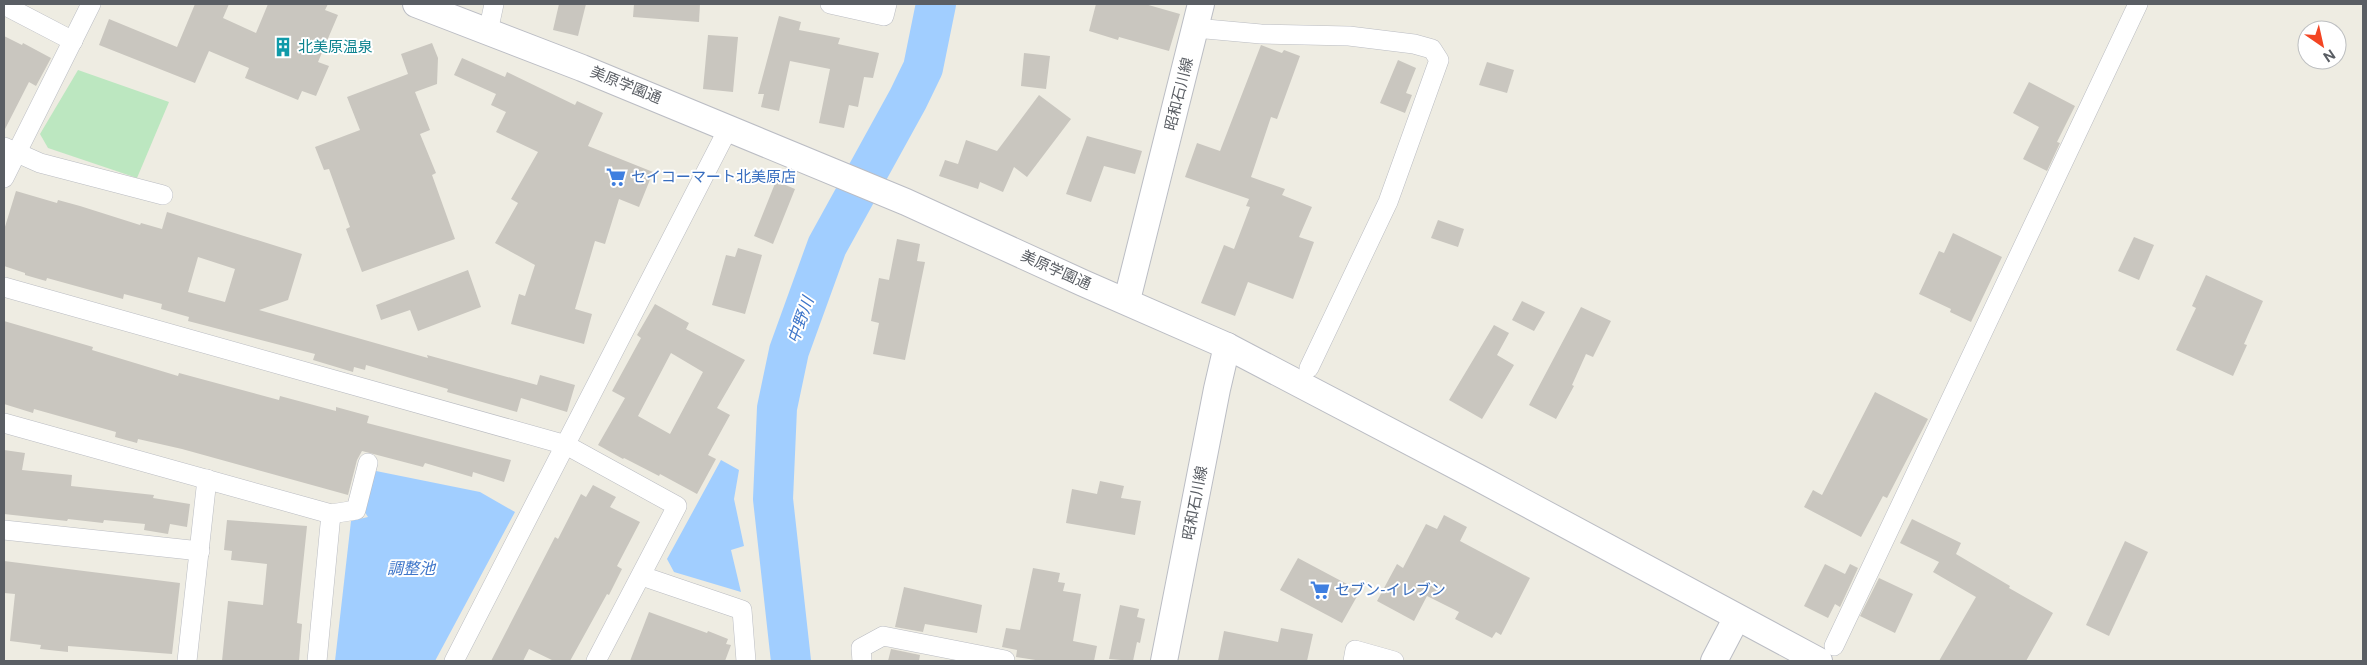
<svg xmlns="http://www.w3.org/2000/svg" width="2367" height="665" font-family="'Public Sans','Noto Sans JP',sans-serif">
<style>
.green{fill:#bce7c0}
.water{fill:#a1ceff}
.lines{fill:none;stroke-linecap:round;stroke-linejoin:round}
.river{stroke:#a1ceff;stroke-width:40}
.building{fill:#c9c6bf;fill-rule:evenodd}
.street-casing{stroke:#babcc2;stroke-width:20}
.secondary-casing{stroke:#bbbdc4;stroke-width:28}
.street{stroke:#fff;stroke-width:19}
.secondary{stroke:#fff;stroke-width:26}
.labels{text-anchor:middle;stroke-width:4;stroke-linejoin:round;paint-order:stroke}
.culture-label{font-size:15px;fill:#0d838f;stroke:#fff;text-anchor:start}
.street-label{font-size:15px;fill:#5a5e64;stroke:#fff}
.shop-label{font-size:15px;fill:#366cbe;stroke:#fff;text-anchor:start}
.water-label{font-size:16px;font-style:italic;fill:#3d75c9;stroke:#fff}
</style>
<rect width="100%" height="100%" fill="#eeece2"/>
<!-- green -->
<path class="green" d="M78,70L169,102L137,178L48,148L40,134Z"/>
<!-- water -->
<g class="water">
<path d="M721,460L739,470L734,499L744,546L731,550L741,592L674,572L667,559Z"/>
<path d="M376,471L480,492L515,512L435,661H335L351,521L368,517L364,511Z"/>
</g>
<g class="lines">
<!-- river -->
<path class="river" d="M791,661L773,499L777,408L789,351L827,246L908,99L923,68L936,4"/>
</g>
<!-- building -->
<g class="building">
<path d="M195,4H229L223,18L256,33L268,4H328L325,10L338,15L318,62L329,66L316,96L302,91L298,100L245,78L249,68L209,51L195,83L99,45L109,19L177,47Z"/>
<path d="M559,4H586L578,36L553,30Z"/>
<path d="M634,4H700L699,22L633,17Z"/>
<path d="M1096,4H1145L1180,14L1169,51L1119,37L1118,40L1089,31Z"/>
<path d="M779,16L801,22L799,30L840,38L838,44L879,53L873,78L864,77L858,107L849,105L844,128L819,123L830,69L790,61L779,111L761,107L764,94H758Z"/>
<path d="M708,35L738,37L733,92L703,89Z"/>
<path d="M4,36L22,45L23,43L51,58L36,86L29,82L4,131Z"/>
<path d="M432,43L438,58L437,84L415,92L430,130L420,134L436,173L432,175L455,239L362,272L346,229L350,227L329,169L324,170L315,147L360,130L347,97L408,74L401,54Z"/>
<path d="M1261,45L1282,53L1284,50L1300,56L1277,119L1271,117L1251,177L1285,189L1282,195L1312,207L1299,237L1314,242L1293,299L1248,282L1235,316L1201,303L1224,245L1234,249L1250,207L1246,206L1249,199L1185,177L1197,143L1220,151Z"/>
<path d="M1024,53L1050,56L1046,89L1021,86Z"/>
<path d="M462,58L505,77L507,72L575,105L577,101L603,113L588,146L653,172L639,207L619,199L605,244L595,241L575,309L592,314L584,344L511,324L519,294L525,296L535,265L495,243L518,203L511,199L538,152L496,132L506,112L491,105L496,94L454,75Z"/>
<path d="M1398,60L1416,68L1406,93L1412,95L1405,113L1380,103Z"/>
<path d="M1487,62L1514,70L1507,93L1479,85Z"/>
<path d="M2029,82L2075,106L2057,142L2060,143L2047,171L2023,159L2039,127L2013,113Z"/>
<path d="M1039,95L1071,119L1027,177L1014,167L1003,192L980,182L978,189L939,176L945,160L958,164L966,140L997,151Z"/>
<path d="M1087,136L1142,151L1135,174L1104,166L1091,202L1066,194Z"/>
<path d="M776,181L795,189L773,244L754,236Z"/>
<path d="M16,191L57,203L58,200L80,206L140,225L141,223L162,229L167,212L302,254L288,300L259,310L428,358L427,355L537,385L540,375L575,385L567,412L521,398L517,412L447,392L448,389L366,365L365,370L354,367L353,372L313,360L315,354L188,321L189,317L161,309L162,304L124,294L123,299L47,278L46,281L25,275V273L4,266V230ZM198,257L235,269L225,302L188,292Z"/>
<path d="M1438,220L1464,229L1458,247L1431,238Z"/>
<path d="M1953,233L2002,257L1971,322L1950,312L1951,309L1919,294L1939,251L1944,253Z"/>
<path d="M2134,237L2154,245L2139,280L2118,271Z"/>
<path d="M897,239L920,244L917,261L925,262L905,360L873,354L879,323L871,321L879,278L889,280Z"/>
<path d="M738,248L762,255L745,314L712,305L726,255L735,257Z"/>
<path d="M468,270L481,307L418,331L410,310L381,320L376,305Z"/>
<path d="M2206,275L2263,301L2244,344L2247,345L2233,376L2176,350L2196,308L2192,306Z"/>
<path d="M1522,301L1545,312L1534,331L1512,320Z"/>
<path d="M655,304L689,323L686,329L745,360L717,408L730,415L708,455L716,459L697,494L660,474L659,476L624,458L623,459L598,445L625,398L612,391L641,338L637,335ZM671,353L703,372L670,434L638,416Z"/>
<path d="M1581,307L1611,321L1593,357L1586,354L1572,385L1574,386L1556,419L1529,405Z"/>
<path d="M4,321L93,347L92,350L178,376L179,373L279,400L280,396L336,411V407L369,416L367,423L511,460L504,482L473,472L472,477L425,463L423,467L362,451L357,460L348,495L182,449L138,439L137,443L115,437L116,432L34,409L33,413L4,404Z"/>
<path d="M1494,325L1509,333L1497,355L1514,365L1482,419L1449,400Z"/>
<path d="M1875,392L1928,419L1887,498L1883,496L1861,537L1804,507L1813,490L1822,495Z"/>
<path d="M4,450L25,453L22,470L72,475L71,486L154,495L153,498L190,504L187,527L170,524L168,534L144,530L145,524L104,520L103,523L68,519L67,521L4,514Z"/>
<path d="M1100,481L1124,486L1121,498L1141,501L1135,535L1066,523L1072,489L1097,494Z"/>
<path d="M593,485L616,497L610,507L640,522L617,566L622,569L609,595L607,594L570,661H554L529,649L523,661H491L555,537L558,539L581,494L586,497Z"/>
<path d="M1444,515L1467,527L1460,541L1530,578L1501,635L1496,632L1492,638L1455,619L1459,612L1427,596L1414,621L1377,601L1397,564L1403,568L1426,524L1437,529Z"/>
<path d="M1912,519L1961,543L1956,554L2010,586L2009,588L2053,613L2026,661H1939L1976,597L1933,572L1939,562L1900,543Z"/>
<path d="M227,520L307,526L297,623L302,624L299,661H222L228,601L263,605L267,564L231,560L232,551L224,550Z"/>
<path d="M2125,541L2148,552L2109,636L2086,625Z"/>
<path d="M1298,558L1360,591L1342,623L1280,590Z"/>
<path d="M4,561L180,583L172,654L68,646V652L40,649L41,645L10,641L15,594L4,593Z"/>
<path d="M1825,564L1845,574L1850,564L1858,568L1840,607L1835,604L1828,618L1804,606Z"/>
<path d="M1033,568L1060,573L1058,582L1065,583L1063,591L1081,594L1073,641L1097,646L1094,661H1042L1016,657L1017,650L1002,647L1006,628L1020,630Z"/>
<path d="M1879,578L1913,594L1895,633L1860,616Z"/>
<path d="M904,587L982,605L977,633L925,624L923,632L895,627Z"/>
<path d="M1120,605L1139,609L1137,617L1145,619L1140,643L1137,642L1133,661L1109,659Z"/>
<path d="M649,612L707,633L708,631L728,639L726,644L731,645L725,661H630Z"/>
<path d="M1281,628L1313,634L1307,661H1218L1224,631L1278,642Z"/>
<path d="M891,649L920,655L919,661H888Z"/>
</g>
<g class="lines">
<defs>
<g id="street">
<path d="M830,4L884,16L887,4"/>
<path d="M4,5L73,41"/>
<path d="M1195,28L1261,34L1349,36L1414,44L1432,49L1439,60L1388,202L1309,368"/>
<path d="M488,32L494,4"/>
<path d="M4,147L40,163L163,195"/>
<path d="M4,178L91,4"/>
<path d="M4,287L566,445L677,506L596,661"/>
<path d="M4,423L331,514L317,661"/>
<path d="M331,514L356,510L368,463"/>
<path d="M4,530L200,551"/>
<path d="M642,576L742,610L746,661"/>
<path d="M1834,646L2138,4"/>
<path d="M187,661L207,479"/>
<path d="M454,661L729,127"/>
<path d="M862,661L861,648L883,636L1005,660"/>
<path d="M1353,661L1355,650L1394,661"/>
</g>
<g id="secondary">
<path d="M416,4L582,68L906,202L1083,283L1227,346L1477,477L1819,661"/>
<path d="M1127,300L1201,4"/>
<path d="M1164,661L1217,389L1227,346"/>
<path d="M1714,661L1736,619"/>
</g>
</defs>
<!-- street casing -->
<use href="#street" class="street-casing"/>
<!-- secondary casing -->
<use href="#secondary" class="secondary-casing"/>
<!-- street -->
<use href="#street" class="street"/>
<!-- secondary -->
<use href="#secondary" class="secondary"/>
</g>
<!-- icons -->
<defs>
<symbol id="building-bare" viewBox="-9 -9 18 18"><path d="M-4-6H4V6H1V3H-1V6H-4ZM-2.5-4.3h1.7v1.8h-1.7ZM.8-4.3h1.7v1.8H.8ZM-2.5-1h1.7V.8h-1.7ZM.8-1h1.7V.8H.8Z" fill="#0f9aa8" stroke="#fff" stroke-width="2.5" paint-order="stroke"/></symbol>
<symbol id="supermarket-bare" viewBox="-9 -9 18 18"><path d="M-6-5.5h2.5l.6 2H6L4.5 2H-2.5L-4.4-4H-6ZM-1.5 3.2a1.3 1.3 0 1 0 .1 0ZM3 3.2a1.3 1.3 0 1 0 .1 0Z" fill="#3f7fe0" stroke="#fff" stroke-width="2.5" paint-order="stroke"/></symbol>
</defs>
<g fill-rule="evenodd">
<use href="#building-bare" x="269" y="33" width="28" height="28"/>
<use href="#supermarket-bare" x="602" y="163" width="28" height="28"/>
<use href="#supermarket-bare" x="1306" y="576" width="28" height="28"/>
</g>
<g class="labels">
<!-- culture labels -->
<g class="culture-label">
<text x="298" y="52">北美原温泉</text>
</g>
<!-- street labels -->
<g class="street-label">
<text transform="translate(626 85) rotate(22)" y="5">美原学園通</text>
<text transform="translate(1179 94) rotate(-76)" y="5">昭和石川線</text>
<text transform="translate(1056 270) rotate(24)" y="5">美原学園通</text>
<text transform="translate(1195 503) rotate(-79)" y="5">昭和石川線</text>
</g>
<!-- shop labels -->
<g class="shop-label">
<text x="631" y="182">セイコーマート北美原店</text>
<text x="1335" y="595">セブン-イレブン</text>
</g>
<!-- water labels -->
<g class="water-label">
<text transform="translate(800 320) rotate(-70)" y="6">中野川</text>
<text x="411" y="574">調整池</text>
</g>
</g>
<!-- border -->
<rect width="2367" height="665" fill="none" stroke="#5a5e64" stroke-width="10"/>
<!-- north arrow -->
<g transform="translate(2322 45) rotate(146)"><circle r="24" fill="#ffffff" stroke="#bdbfc1"/>
<path d="M0-4L9 19L0 12L-9 19Z" fill="#f34523"/>
<text y="-8" font-size="14" font-weight="bold" text-anchor="middle" fill="#5a5e64">N</text>
</g>
</svg>
